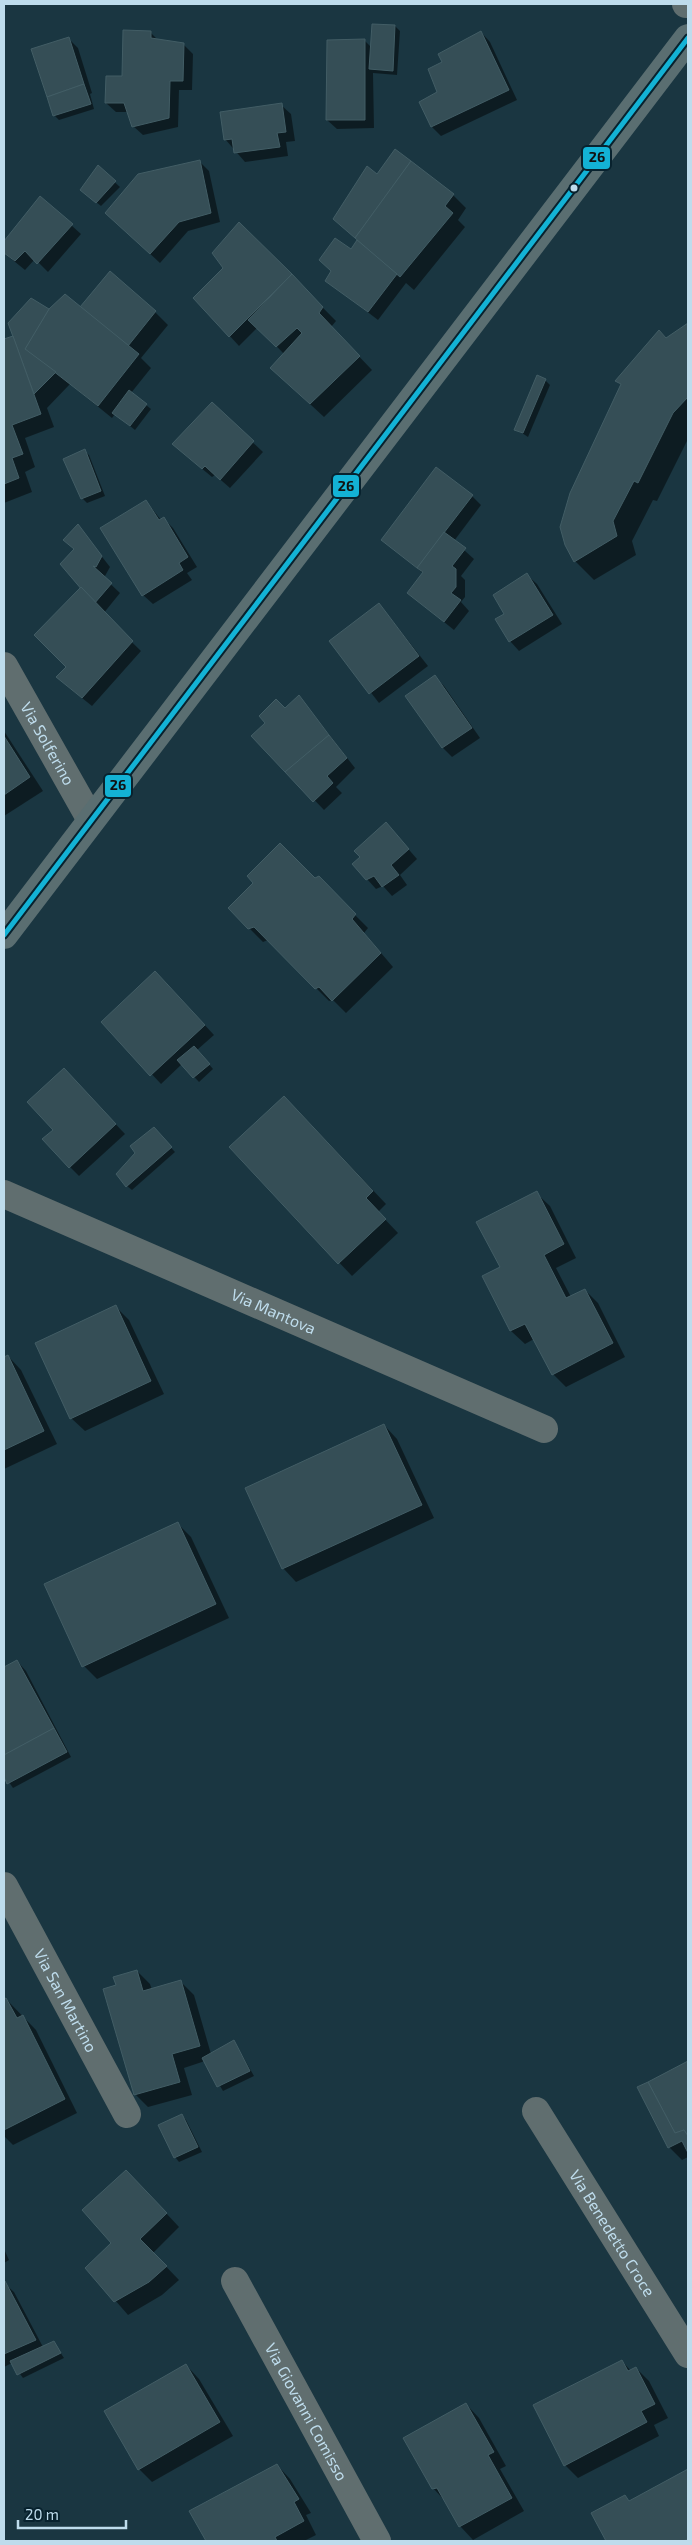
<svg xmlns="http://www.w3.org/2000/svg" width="692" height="2545" font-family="'Exo 2',sans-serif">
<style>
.shadow{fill:#0007}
.building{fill:#354e56;stroke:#425d65}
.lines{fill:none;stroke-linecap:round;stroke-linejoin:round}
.minor{stroke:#606e6f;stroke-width:28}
.primary{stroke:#5a6e71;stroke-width:28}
.bus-1-casing{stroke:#08222e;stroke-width:9}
.bus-1{stroke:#13b2d5;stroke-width:5}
.bus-dot{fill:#bedcec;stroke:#08222e;stroke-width:2}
.labels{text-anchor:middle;stroke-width:4;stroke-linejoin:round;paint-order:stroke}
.street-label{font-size:16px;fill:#bedcec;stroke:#08222e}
.line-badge{stroke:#08222e;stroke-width:2}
.pale-badge-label{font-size:14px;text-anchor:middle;font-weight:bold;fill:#111}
</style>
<rect width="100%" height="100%" fill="#1a3641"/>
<!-- shadow -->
<g class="shadow">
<path d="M395,26L400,31L397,75L373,73L374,128L337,129L327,120L364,40L372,48Z"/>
<path d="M150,32L159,41L183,44L193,54L192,90H179L178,127L143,135L133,126L129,112H116L106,103Z"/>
<path d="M481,32L490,42L517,100L441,136L432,127L420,102L438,92L444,63Z"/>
<path d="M69,39L78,48L92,93L90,94L94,109L59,120L54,115Z"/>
<path d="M281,105L291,114L295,141L286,142L288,156L245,162L225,139Z"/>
<path d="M199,161L209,171L220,222L188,231L160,263L106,213Z"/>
<path d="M98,167L120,187L101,206L86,194Z"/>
<path d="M378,176L453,195L466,208L458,220L465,227L414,290L406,283L378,320L327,281L358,240Z"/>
<path d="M41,198L81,234L48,272L35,259L25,270L4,253V243Z"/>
<path d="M240,224L336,321L331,327L372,370L324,417L285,381L284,354L258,327L239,346L195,298L225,268Z"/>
<path d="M81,308L155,312L168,325L141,358L151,368L131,393L151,409L135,430L115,414L112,418L70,384L47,408L54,427L25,438L35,467L25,472L32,492L4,503V340L14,337L49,311Z"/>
<path d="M688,324V439L657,501L653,500L632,541L636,555L594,580L575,561L622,386L617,381L660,331L667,339Z"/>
<path d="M545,380L550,385L528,437L516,429Z"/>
<path d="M212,404L263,452L230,488L215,475L212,477L183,453Z"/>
<path d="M84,451L89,455L105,496L87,503L82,498Z"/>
<path d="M472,496L481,505L454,541L474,559L461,576L465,580V597L461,602L469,611L454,630L408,593L423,573L383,540Z"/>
<path d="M146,501L161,520L163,518L173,528L197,567L187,573L192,580L153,604L143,595Z"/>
<path d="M78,526L110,567L105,576L101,575L120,593L103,614L141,651L92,706L67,686L68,667L82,587L75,550L65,540Z"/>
<path d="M527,575L537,584L562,624L519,651L510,641L497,620L506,614Z"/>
<path d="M379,604L428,666L379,703L331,641Z"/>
<path d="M435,677L444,686L480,738L452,757L443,748L407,696Z"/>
<path d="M299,696L355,768L336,787L342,793L324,810L253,736Z"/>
<path d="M4,731L43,791L4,816Z"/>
<path d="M386,823L417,859L400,875L407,885L392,896L383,886L376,889L367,879L361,857Z"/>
<path d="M318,878L368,928L364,933L393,967L346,1013L333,1000L329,1001L268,940L263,942L229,908L255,883L315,880Z"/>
<path d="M165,982L214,1035L197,1050L213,1069L199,1082L182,1064L161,1084L103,1022Z"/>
<path d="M73,1079L125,1134L79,1176L70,1167L54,1130Z"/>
<path d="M297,1110L386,1204L378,1212L398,1233L352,1276L230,1148Z"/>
<path d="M158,1134L175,1152L132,1190L127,1186Z"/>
<path d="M536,1193L550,1206L576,1258L556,1268L571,1297L585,1290L598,1303L625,1357L566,1387L553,1374L534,1339L525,1344L511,1331L484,1277L501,1268Z"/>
<path d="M116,1307L129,1320L164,1394L85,1431L71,1418Z"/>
<path d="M8,1356L21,1370L57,1444L4,1469V1358Z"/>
<path d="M384,1425L397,1439L434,1518L296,1582L283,1568Z"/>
<path d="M178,1524L191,1537L229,1618L97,1679L84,1666Z"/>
<path d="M17,1661L26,1671L71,1757L13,1788L4,1775V1668Z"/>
<path d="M137,1971L150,1984L152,1990L181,1982L194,1995L211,2054L234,2041L254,2076L223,2091L205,2061L184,2068L192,2095L148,2107L135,2094L117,1986Z"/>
<path d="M6,1999L36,2030L77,2113L13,2145L4,2136V2001Z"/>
<path d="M688,2062V2157L682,2160L669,2147L649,2082Z"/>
<path d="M182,2115L186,2120L202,2152L179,2162L175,2157Z"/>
<path d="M140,2185L179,2227L153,2253L179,2280L162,2295L128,2315L87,2268L113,2243Z"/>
<path d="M4,2249L9,2260L4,2263Z"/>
<path d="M4,2283L14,2292L43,2347L54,2343L64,2358L23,2378L12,2363L4,2367Z"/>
<path d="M622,2361L631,2371L636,2368L649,2381L668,2418L654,2425L659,2436L578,2478L565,2465Z"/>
<path d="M186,2365L199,2379L233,2436L152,2482L139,2469Z"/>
<path d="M466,2404L479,2418L506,2466L500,2469L524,2511L473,2540L460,2526L445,2501L433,2488Z"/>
<path d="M277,2465L290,2479L311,2513L306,2515L316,2535L304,2541H207L191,2511Z"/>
<path d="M688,2471V2541H607L593,2514L625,2496L630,2502Z"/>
</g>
<!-- building -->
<g class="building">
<path d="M372,24L395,25L393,71L369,69Z"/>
<path d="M123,30L151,31V38L184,43L183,81H170L169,118L132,127L124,103H105L106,76H122Z"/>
<path d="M481,31L509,90L431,127L419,102L437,92L428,69L442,62L438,54Z"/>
<path d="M69,37L84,84L47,97L31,49Z"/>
<path d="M365,39V120H326L327,40Z"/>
<path d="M84,84L91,104L53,116L47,97Z"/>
<path d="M282,103L286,132L277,133L280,147L234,153L232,139L224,140L220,112Z"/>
<path d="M395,149L411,161L355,238L333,219L367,166L377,174Z"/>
<path d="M200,160L211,213L179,222L150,254L105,213L138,174Z"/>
<path d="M411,161L454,194L445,206L453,213L400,277L355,238Z"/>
<path d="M98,165L116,181L96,203L80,190Z"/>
<path d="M40,196L73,224L37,264L25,251L15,261L4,253V241Z"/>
<path d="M239,222L292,274L229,337L193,298L223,268L212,253Z"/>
<path d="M335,238L351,249L357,240L397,274L368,312L325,281L331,271L319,260Z"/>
<path d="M110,271L156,311L128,346L80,307Z"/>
<path d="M292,274L323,307L319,313L360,356L310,404L270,368L302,333L297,328L276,347L248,320Z"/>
<path d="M65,294L139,354L98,406L25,349L49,309Z"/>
<path d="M31,298L49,309L25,349L56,372L34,394L8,323Z"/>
<path d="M688,323V397L673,413L638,483L634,481L613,521L617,536L574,562L565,545L560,527L570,493L621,384L615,381L659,330L666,338Z"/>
<path d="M13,336L41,414L12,425L23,454L12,458L19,478L4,484V339Z"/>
<path d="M537,375L546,379L523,433L514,430Z"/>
<path d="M129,390L147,404L130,426L112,413Z"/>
<path d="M212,402L254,441L220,480L205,466L202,469L172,444Z"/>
<path d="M85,449L101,491L81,499L63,459Z"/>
<path d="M436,467L473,495L417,568L381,540Z"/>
<path d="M146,500L159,520L164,517L188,557L179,563L183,570L142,596L100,528Z"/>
<path d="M78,524L102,556L96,567L93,566L112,583L94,604L60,564L74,549L63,540Z"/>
<path d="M444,532L466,548L452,566L456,569V587L451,593L461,600L444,622L407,593L423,572L417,568Z"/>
<path d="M527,573L553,615L509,642L495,619L504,614L493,595Z"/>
<path d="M81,587L133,641L82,698L56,677L66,667L34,635Z"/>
<path d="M379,603L419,656L369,694L329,641Z"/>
<path d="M435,675L472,728L442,748L405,696Z"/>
<path d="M299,695L329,735L285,772L251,736L265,723L259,716L276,699L285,708Z"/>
<path d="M329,735L347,758L327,776L333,783L313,802L285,772Z"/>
<path d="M4,736L30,777L4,795Z"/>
<path d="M386,822L409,849L391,865L399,875L382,887L374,876L366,880L352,864L360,857L354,851Z"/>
<path d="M280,843L315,878L319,876L356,914L352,919L381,953L332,1001L319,987L315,989L254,927L248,929L228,908L253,883L247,876Z"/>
<path d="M155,971L205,1025L150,1076L101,1022Z"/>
<path d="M194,1046L210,1064L193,1078L177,1060Z"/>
<path d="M64,1068L116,1124L69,1168L42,1139L53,1130L27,1102Z"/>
<path d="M284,1096L373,1191L366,1198L386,1219L338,1264L229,1147Z"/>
<path d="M154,1127L172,1147L126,1187L116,1174L135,1153L130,1146Z"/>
<path d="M537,1191L564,1244L544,1255L566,1298L585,1289L613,1343L552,1375L525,1324L510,1331L482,1276L500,1267L476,1222Z"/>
<path d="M116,1305L151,1381L70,1419L35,1343Z"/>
<path d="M8,1355L44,1431L4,1450V1357Z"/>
<path d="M384,1424L422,1505L282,1569L245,1488Z"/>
<path d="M178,1522L216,1604L82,1667L44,1584Z"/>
<path d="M17,1660L54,1728L4,1755V1667Z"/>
<path d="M54,1728L67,1752L7,1784L4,1777V1755Z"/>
<path d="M137,1970L143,1991L181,1980L200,2046L172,2054L180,2082L134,2095L103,1989L116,1985L113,1977Z"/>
<path d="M6,1998L17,2018L23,2015L65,2099L4,2130V1999Z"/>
<path d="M234,2040L250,2071L217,2087L202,2058Z"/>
<path d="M688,2061V2136L684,2130L675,2133L648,2082Z"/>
<path d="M648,2082L675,2133L684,2130L688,2136V2153L682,2141L668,2148L637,2087Z"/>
<path d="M182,2114L198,2147L174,2158L158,2125Z"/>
<path d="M126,2170L167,2213L140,2239L167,2266L149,2282L114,2302L85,2268L111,2243L82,2210Z"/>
<path d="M5,2281L36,2340L4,2354V2282Z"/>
<path d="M54,2341L61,2353L17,2375L10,2361Z"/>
<path d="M622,2360L628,2371L636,2367L655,2404L641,2411L647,2422L564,2466L533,2405Z"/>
<path d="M186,2364L220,2422L138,2470L104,2411Z"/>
<path d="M466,2403L494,2452L488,2455L512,2498L459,2527L437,2488L432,2489L403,2438Z"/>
<path d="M277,2464L299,2499L294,2502L304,2521L275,2537L277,2541H206L189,2511Z"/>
<path d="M688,2469V2539L684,2541H606L591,2513L625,2495L629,2501Z"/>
</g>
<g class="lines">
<!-- minor -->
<g class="minor">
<path d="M686,4H688"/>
<path id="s1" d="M4,666L91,820"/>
<path id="s2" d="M4,1194L544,1429"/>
<path id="s3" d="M4,1886L127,2114"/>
<path id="s4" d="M536,2111L688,2354"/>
<path id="s5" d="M235,2281L377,2541"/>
</g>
<!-- primary -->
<path class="primary" d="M4,935L688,38"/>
<defs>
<path id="bus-1" d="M4,935L688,38"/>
</defs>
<!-- bus-1 casing -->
<use href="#bus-1" class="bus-1-casing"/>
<!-- bus-1 -->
<use href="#bus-1" class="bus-1"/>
</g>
<!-- markers -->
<circle class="bus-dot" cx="574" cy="188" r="4.5"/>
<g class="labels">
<!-- street labels -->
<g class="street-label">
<text dy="6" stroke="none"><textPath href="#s1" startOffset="89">Via Solferino</textPath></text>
<text dy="6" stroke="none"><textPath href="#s2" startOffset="294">Via Mantova</textPath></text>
<text dy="6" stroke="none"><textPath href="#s3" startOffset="130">Via San Martino</textPath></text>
<text dy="6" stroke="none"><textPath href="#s4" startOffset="144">Via Benedetto Croce</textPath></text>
<text dy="6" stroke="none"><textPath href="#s5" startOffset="149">Via Giovanni Comisso</textPath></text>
</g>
</g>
<g class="line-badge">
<rect x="582" y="146" width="29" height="24" rx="5" fill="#13b2d5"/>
<rect x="332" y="474" width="28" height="24" rx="5" fill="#13b2d5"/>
<rect x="104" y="774" width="28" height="24" rx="5" fill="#13b2d5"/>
</g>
<g class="pale-badge-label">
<text x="597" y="162">26</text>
<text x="346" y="491">26</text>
<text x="118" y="790">26</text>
</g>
<!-- border -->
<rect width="692" height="2545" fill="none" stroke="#bedcec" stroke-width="10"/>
<!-- scale -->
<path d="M18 2520v8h108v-8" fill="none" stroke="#bedcec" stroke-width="2.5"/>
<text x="25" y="2520" font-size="15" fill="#bedcec" stroke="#08222e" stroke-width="4" paint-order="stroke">20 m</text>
</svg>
